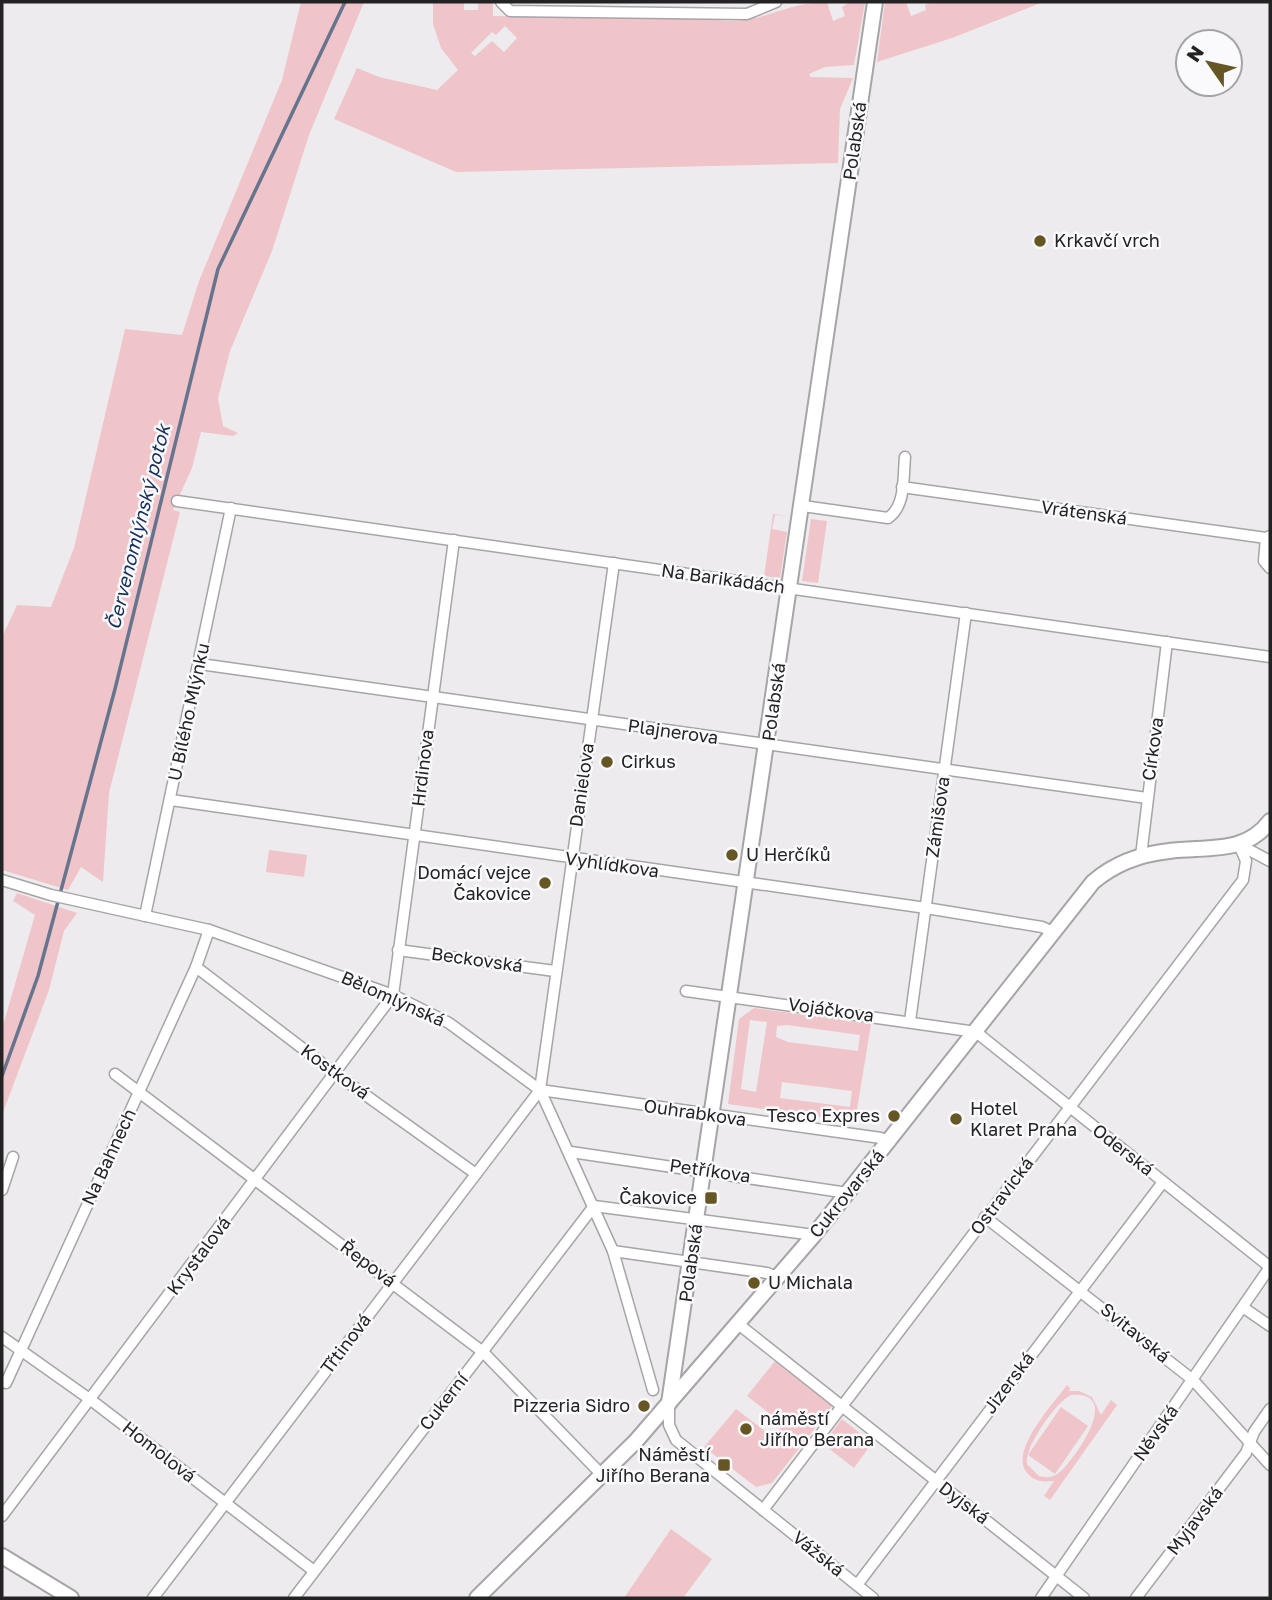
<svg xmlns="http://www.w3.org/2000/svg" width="1272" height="1600" font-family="'Golos Text',sans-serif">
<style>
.green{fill:#efc5ca;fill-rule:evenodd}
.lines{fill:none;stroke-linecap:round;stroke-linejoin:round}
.stream{stroke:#66758d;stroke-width:3.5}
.street-casing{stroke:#a6a4a7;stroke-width:13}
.secondary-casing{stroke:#a6a4a7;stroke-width:18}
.street{stroke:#fff;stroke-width:10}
.secondary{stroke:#fff;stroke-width:14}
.poi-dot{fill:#665623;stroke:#faf9fb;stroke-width:2.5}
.labels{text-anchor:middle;stroke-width:5;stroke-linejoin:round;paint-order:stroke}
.street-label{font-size:18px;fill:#242324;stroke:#faf9fb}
.poi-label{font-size:18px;fill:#242324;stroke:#faf9fb;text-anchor:start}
.water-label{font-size:19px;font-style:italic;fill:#14315d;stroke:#faf9fb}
</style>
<rect width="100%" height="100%" fill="#edebee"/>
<!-- green -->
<g class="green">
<path d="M301,2H364L309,135L272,251L230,351L218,398L223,426L238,433L233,436L201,432L192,468L173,510L180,512L109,793L103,882L81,867L68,890L2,870V637L17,605L51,607L74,548L125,329L182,335L199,281L282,80Z"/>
<path d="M433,2H464V10H478V2H493V16L712,19C758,28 782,2 827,2L833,21L845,16L842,7L850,2H865L854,65L825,67L809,74L811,77L853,78L840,109L838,163L456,172L334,119L357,68L379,77L437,90L458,70L441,48L433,24ZM505,26L517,38L504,52L492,41L475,56L471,53L492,32L496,35Z"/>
<path d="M885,2H906L911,16L926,10L925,5L933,2H1043L952,38L877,62Z"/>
<path d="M773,514L790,516L775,515L772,529L787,532L780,578L764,576Z"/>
<path d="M811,519L827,521L818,583L802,581Z"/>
<path d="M269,850L307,855L304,877L266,872Z"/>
<path d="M17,893L77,913L64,931L49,990L2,1115V1029L35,915L13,901Z"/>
<path d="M754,1008L871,1024L855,1122L728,1104L739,1019ZM750,1020L767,1022L756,1092L741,1089ZM787,1025L860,1035L858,1051L788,1042L776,1037L777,1026ZM782,1082L852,1091L850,1107L780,1098Z"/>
<path d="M775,1361L833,1405L772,1483L756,1487L704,1447L736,1409L774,1438L783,1424L747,1396Z"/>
<path d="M1067,1385L1070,1388L1069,1391H1079L1092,1397L1101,1415L1111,1400L1117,1405L1050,1500L1044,1496L1054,1481C1045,1482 1035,1482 1028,1474C1007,1453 1053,1404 1067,1385ZM1071,1395C1124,1391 1075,1458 1060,1472C1053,1478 1046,1478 1039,1476L1027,1464C1024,1447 1056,1402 1071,1395Z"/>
<path d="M1061,1407L1088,1426L1055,1474L1028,1455Z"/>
<path d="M842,1419L872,1443L854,1468L823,1444Z"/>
<path d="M671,1529L712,1559L683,1598H624Z"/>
</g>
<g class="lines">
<!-- stream -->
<path class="stream" d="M2,1076L38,976L115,689L218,269L345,2"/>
<defs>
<g id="street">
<path d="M501,2L510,11L747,14L776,2"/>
<path d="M902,487L1266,538"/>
<path d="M177,501L1270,657"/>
<path d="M803,506L888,518C906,506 903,477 905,457"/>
<path d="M1270,536L1266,538L1264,561L1270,568"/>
<path d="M200,664L1147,798"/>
<path d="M171,800L926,908L1042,927L1053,932"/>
<path d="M1240,845L1270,861"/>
<path d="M1141,856L1167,642"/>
<path d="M2,880L51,895L209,930L393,995L449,1023L540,1090L613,1251L653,1390"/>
<path d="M145,916L231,508"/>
<path d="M398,950L555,971"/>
<path d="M196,967L336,1074L476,1174"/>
<path d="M686,991L976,1032L1270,1267"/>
<path d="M910,1021L966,613"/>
<path d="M115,1074L483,1352L602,1475"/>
<path d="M540,1090L614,563"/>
<path d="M540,1090L881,1138L890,1142"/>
<path d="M571,1152L848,1193"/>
<path d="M2,1190L13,1157"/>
<path d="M594,1206L814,1235"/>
<path d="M985,1217L1193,1380L1270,1465"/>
<path d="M613,1251L767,1273L777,1277"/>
<path d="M1244,1308L1270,1326"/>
<path d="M737,1323L1084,1598"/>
<path d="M2,1337L91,1400L314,1571"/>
<path d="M6,1383L196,967L209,930"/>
<path d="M669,1403V1425L676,1440L873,1598"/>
<path d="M763,1510L1243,880L1246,861L1239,845"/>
<path d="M2,1516L393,995L454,540"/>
<path d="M857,1585L1163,1182"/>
<path d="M153,1598L540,1090"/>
<path d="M294,1598L594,1206"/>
<path d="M1041,1598L1270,1267"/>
<path d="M1136,1598L1246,1453L1254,1432L1270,1409"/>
</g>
<g id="secondary">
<path d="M669,1403L875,2"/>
<path d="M2,1556L71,1598"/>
<path d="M477,1598L636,1441L814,1235L1093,882C1114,864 1141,854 1169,851C1206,846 1245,855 1270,821"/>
</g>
</defs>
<!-- street casing -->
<use href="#street" class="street-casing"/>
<!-- secondary casing -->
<use href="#secondary" class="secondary-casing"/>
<!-- street -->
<use href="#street" class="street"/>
<!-- secondary -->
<use href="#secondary" class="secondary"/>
</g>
<!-- markers -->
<g class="poi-dot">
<circle cx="1040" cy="241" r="7"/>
<circle cx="607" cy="762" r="7"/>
<circle cx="732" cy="855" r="7"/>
<circle cx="545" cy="883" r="7"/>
<circle cx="894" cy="1116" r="7"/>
<circle cx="956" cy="1119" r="7"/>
<rect x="704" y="1191" width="14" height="14" rx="3.5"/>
<circle cx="754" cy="1283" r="7"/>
<circle cx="644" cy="1406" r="7"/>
<circle cx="746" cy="1429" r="7"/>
<rect x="717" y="1458" width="14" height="14" rx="3.5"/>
</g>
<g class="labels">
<!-- street labels -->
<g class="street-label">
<text transform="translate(855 141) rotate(-82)" y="6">Polabská</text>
<text transform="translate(1084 513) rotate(8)" y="6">Vrátenská</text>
<text transform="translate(723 579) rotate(8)" y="6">Na Barikádách</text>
<text transform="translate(774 702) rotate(-82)" y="6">Polabská</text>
<text transform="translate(189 712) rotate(-78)" y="6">U Bílého Mlýnku</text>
<text transform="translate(673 732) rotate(8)" y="6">Plajnerova</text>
<text transform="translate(1153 749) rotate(-82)" y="6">Církova</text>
<text transform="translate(423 768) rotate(-83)" y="6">Hrdinova</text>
<text transform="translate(582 785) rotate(-82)" y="6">Danielova</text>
<text transform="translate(938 817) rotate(-82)" y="6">Zámišova</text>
<text transform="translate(612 865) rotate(8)" y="6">Vyhlídkova</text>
<text transform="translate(477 960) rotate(8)" y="6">Beckovská</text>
<text transform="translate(393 999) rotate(24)" y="6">Bělomlýnská</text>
<text transform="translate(831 1010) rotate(8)" y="6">Vojáčkova</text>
<text transform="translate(335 1072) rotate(36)" y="6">Kostková</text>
<text transform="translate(695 1113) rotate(8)" y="6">Ouhrabkova</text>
<text transform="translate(1123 1150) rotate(38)" y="6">Oderská</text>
<text transform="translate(109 1157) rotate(-65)" y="6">Na Bahnech</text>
<text transform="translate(710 1171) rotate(8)" y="6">Petříkova</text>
<text transform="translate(847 1194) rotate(-51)" y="6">Cukrovarská</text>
<text transform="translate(1002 1196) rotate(-53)" y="6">Ostravická</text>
<text transform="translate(199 1256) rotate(-53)" y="6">Krystalová</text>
<text transform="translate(691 1263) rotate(-82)" y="6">Polabská</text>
<text transform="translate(368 1264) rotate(37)" y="6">Řepová</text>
<text transform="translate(1135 1333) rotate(39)" y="6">Svitavská</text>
<text transform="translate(346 1344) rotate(-53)" y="6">Třtinová</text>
<text transform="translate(1009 1383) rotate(-53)" y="6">Jizerská</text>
<text transform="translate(444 1402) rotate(-52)" y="6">Cukerní</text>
<text transform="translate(1156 1433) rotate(-55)" y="6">Něvská</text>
<text transform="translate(159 1452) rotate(38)" y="6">Homolová</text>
<text transform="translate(964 1503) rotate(37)" y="6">Dyjská</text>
<text transform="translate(1195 1521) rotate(-53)" y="6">Myjavská</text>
<text transform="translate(818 1554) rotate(39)" y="6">Vážská</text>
</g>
<!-- poi labels -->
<g class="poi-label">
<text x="1054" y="247">Krkavčí vrch</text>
<text x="621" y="768">Cirkus</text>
<text x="746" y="861">U Herčíků</text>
<text x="531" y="879" text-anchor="end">Domácí vejce<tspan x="531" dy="21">Čakovice</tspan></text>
<text x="970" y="1115">Hotel<tspan x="970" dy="21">Klaret Praha</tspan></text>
<text x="880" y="1122" text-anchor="end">Tesco Expres</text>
<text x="697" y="1204" text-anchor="end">Čakovice</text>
<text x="768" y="1289">U Michala</text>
<text x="630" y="1412" text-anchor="end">Pizzeria Sidro</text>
<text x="760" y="1425">náměstí<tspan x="760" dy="21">Jiřího Berana</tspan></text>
<text x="710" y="1461" text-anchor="end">Náměstí<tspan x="710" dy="21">Jiřího Berana</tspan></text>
</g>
<!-- water labels -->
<g class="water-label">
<text transform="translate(138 527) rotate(-76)" y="7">Červenomlýnský potok</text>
</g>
</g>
<!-- border -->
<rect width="1272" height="1600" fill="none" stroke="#242324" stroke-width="7"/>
<!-- north arrow -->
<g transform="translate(1209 63) rotate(304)"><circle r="33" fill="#faf9fb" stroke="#a4a3a5" stroke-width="2"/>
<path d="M0-5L12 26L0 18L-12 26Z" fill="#665623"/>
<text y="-10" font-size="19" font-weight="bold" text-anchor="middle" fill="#242324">N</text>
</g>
</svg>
